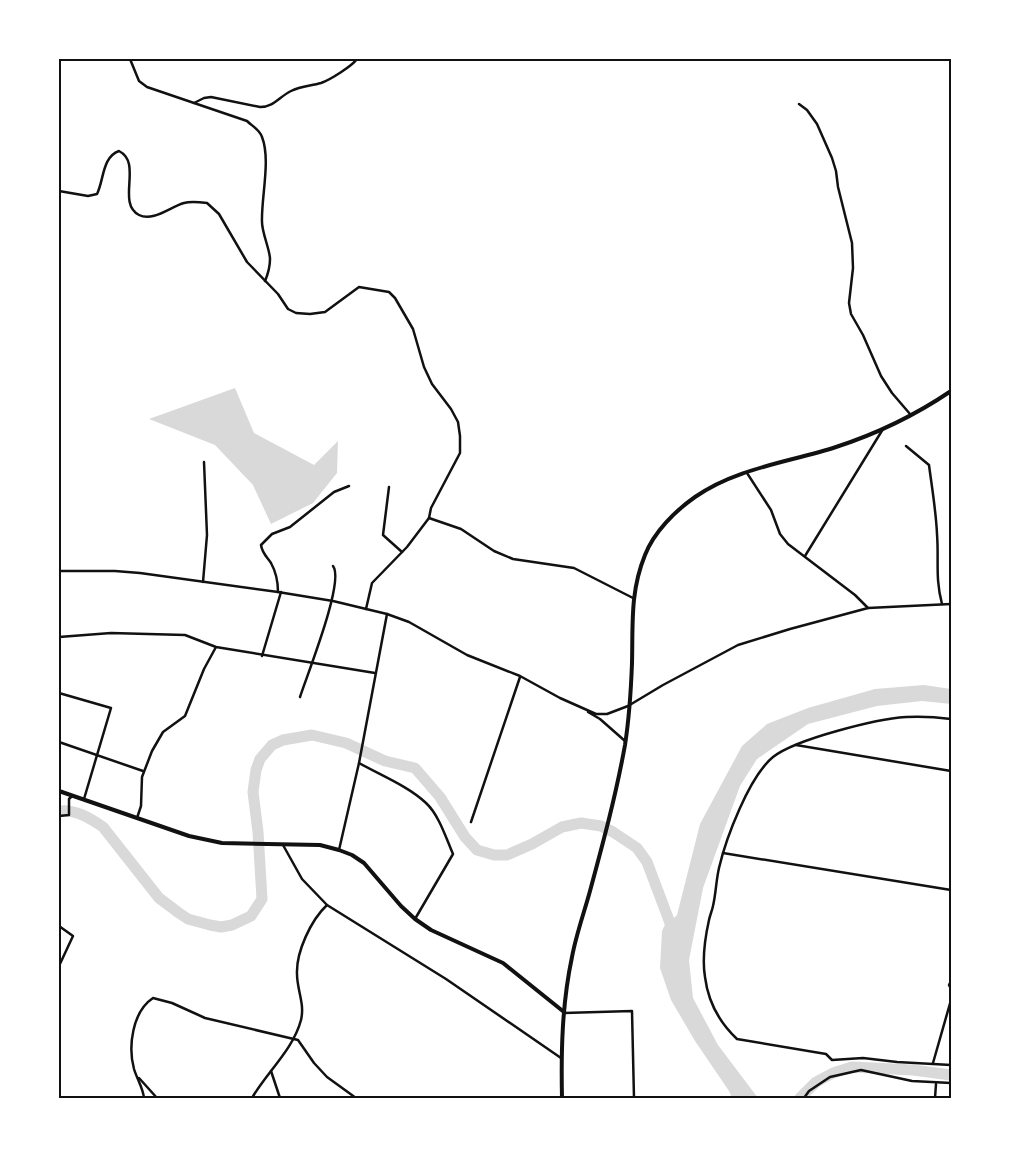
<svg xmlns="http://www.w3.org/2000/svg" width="1010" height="1157" font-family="'Exo 2',sans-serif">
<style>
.water{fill:#d9d9d9}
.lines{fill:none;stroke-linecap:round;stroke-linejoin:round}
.river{stroke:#d9d9d9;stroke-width:11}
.minor{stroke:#111;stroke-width:2.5}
.secondary{stroke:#111;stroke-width:4}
.neatline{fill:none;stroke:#111;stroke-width:2}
</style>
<rect width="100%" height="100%" fill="#fff"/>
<!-- water -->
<g class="water">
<path d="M235,388L254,433L314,465L338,441L337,473L313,503L271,524L253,485L215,445L149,419Z"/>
<path d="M924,685L951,689V704L922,701L877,706L808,724L757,759L740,786L703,888L689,960L693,998L718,1045L758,1098H732L729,1091L695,1041L671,1000L660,968L662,931L669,916L673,919L677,915L700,824L742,746L767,724L808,708L875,689Z"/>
</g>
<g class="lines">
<!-- river -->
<g class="river">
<path d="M59,811C75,809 90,818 103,827L159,898L179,913L188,919L210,925L221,927L232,925L251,916L262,899L258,832L253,792L256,770L260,759L272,745L283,740L312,735L346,743L385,761L415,768L440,797L465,837L477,850L494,855H507L532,844L562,827L581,823L601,826L613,832L637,848L647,862L673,931"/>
<path d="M800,1098L816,1082L833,1073L852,1067L913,1070L951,1075"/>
</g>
<!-- minor -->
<g class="minor">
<path d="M130,59L139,81L147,87L247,121C252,126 260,130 262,137C271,160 261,198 262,222C262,233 270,250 270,259C270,266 268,274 265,281"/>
<path d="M194,103L204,98L211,97L260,107C274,107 279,97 291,91C301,86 311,86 321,83C330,80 352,66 357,59"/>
<path d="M799,104L807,110L817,124L832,158L836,171L838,187L852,243L853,268L849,303L851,314L863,335L881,376L892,393L910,414"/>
<path d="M59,191L88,196L97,194C104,180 102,157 119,151C143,163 116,203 139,215C153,222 170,207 184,203C191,201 199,202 207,203L219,214L247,262L278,294L288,309L296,313L310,314L325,312L359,287L389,292L395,298L413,329L424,367L432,384L451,409L458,422L460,436V453L431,508L429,518L407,547L372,583L366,609"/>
<path d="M906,446L929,465C932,488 936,511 937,534C939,560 935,578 942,604"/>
<path d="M747,473L771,510L780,534L788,544L855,595L868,608"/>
<path d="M389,487L383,535L402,552"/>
<path d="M429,518L461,529L494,551L513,559L574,568L633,598"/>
<path d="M805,556L883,429"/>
<path d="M59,571H115L140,573L278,592L333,601L387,614L409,622L467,655L520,676L560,698L596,714H607L628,706L663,685L738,645L790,629L868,608L951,604"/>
<path d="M203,582L207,535L204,462"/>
<path d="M278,592C278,582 276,572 271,563C267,557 262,553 261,545L272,534L290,527L334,492L349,486"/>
<path d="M59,637L111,633L185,635L216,647L375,673"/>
<path d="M262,656L281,592"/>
<path d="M59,693L111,708L84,799"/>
<path d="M300,697C307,675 345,581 333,566"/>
<path d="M588,712L600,719L625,741"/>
<path d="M951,719C936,717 922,716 906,717C876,719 796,739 773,757C749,777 726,838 719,868C716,881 716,893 713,906C712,911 710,915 709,920C705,938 702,959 705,977C708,1001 720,1023 737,1039L826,1054L832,1060L863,1058L897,1062L951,1065"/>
<path d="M59,742L143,771"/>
<path d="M796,745L951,771"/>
<path d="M359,763C380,775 408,786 426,803C439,815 446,838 453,854L415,919"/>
<path d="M59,816L69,815V799L72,796"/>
<path d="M137,818L141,806L142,777L152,751L163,732L185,716L204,669L216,647"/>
<path d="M471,822L520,677"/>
<path d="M283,845L302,879L327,905L446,979L561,1058"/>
<path d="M339,850L359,763L387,614"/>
<path d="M723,853L951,890"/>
<path d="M59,926L73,936L59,966"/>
<path d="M951,981L949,985L951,989"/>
<path d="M564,1013L632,1011L634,1098"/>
<path d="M933,1063L951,1000"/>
<path d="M271,1071L280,1098"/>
<path d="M139,1078L157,1098"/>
<path d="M144,1098C143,1088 137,1079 134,1069C128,1047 132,1012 153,998L172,1003L205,1018L298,1040L314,1063L327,1077L356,1098"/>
<path d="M252,1098C267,1072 293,1050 301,1020C305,1004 297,990 297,974C296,952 311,920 327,905"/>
<path d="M804,1098L809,1091L830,1077L861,1070L912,1081L951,1083"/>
<path d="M935,1098L936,1084"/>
</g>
<!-- secondary -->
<g class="secondary">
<path d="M59,791L189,836L222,843L320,845L339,850L352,855L364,863L401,906L415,919L431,930L503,963L564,1012"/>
<path d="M562,1098C561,1051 562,1004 572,957C576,935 584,913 590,891C603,843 616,795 625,745C629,719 631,690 632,663C633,624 630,592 645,555C654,532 675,511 695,497C736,468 790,462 836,447C876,434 917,414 951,391"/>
</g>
</g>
<!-- border -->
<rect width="1010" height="1157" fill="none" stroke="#ffffff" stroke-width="120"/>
<rect x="60" y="60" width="890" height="1037" class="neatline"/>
</svg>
